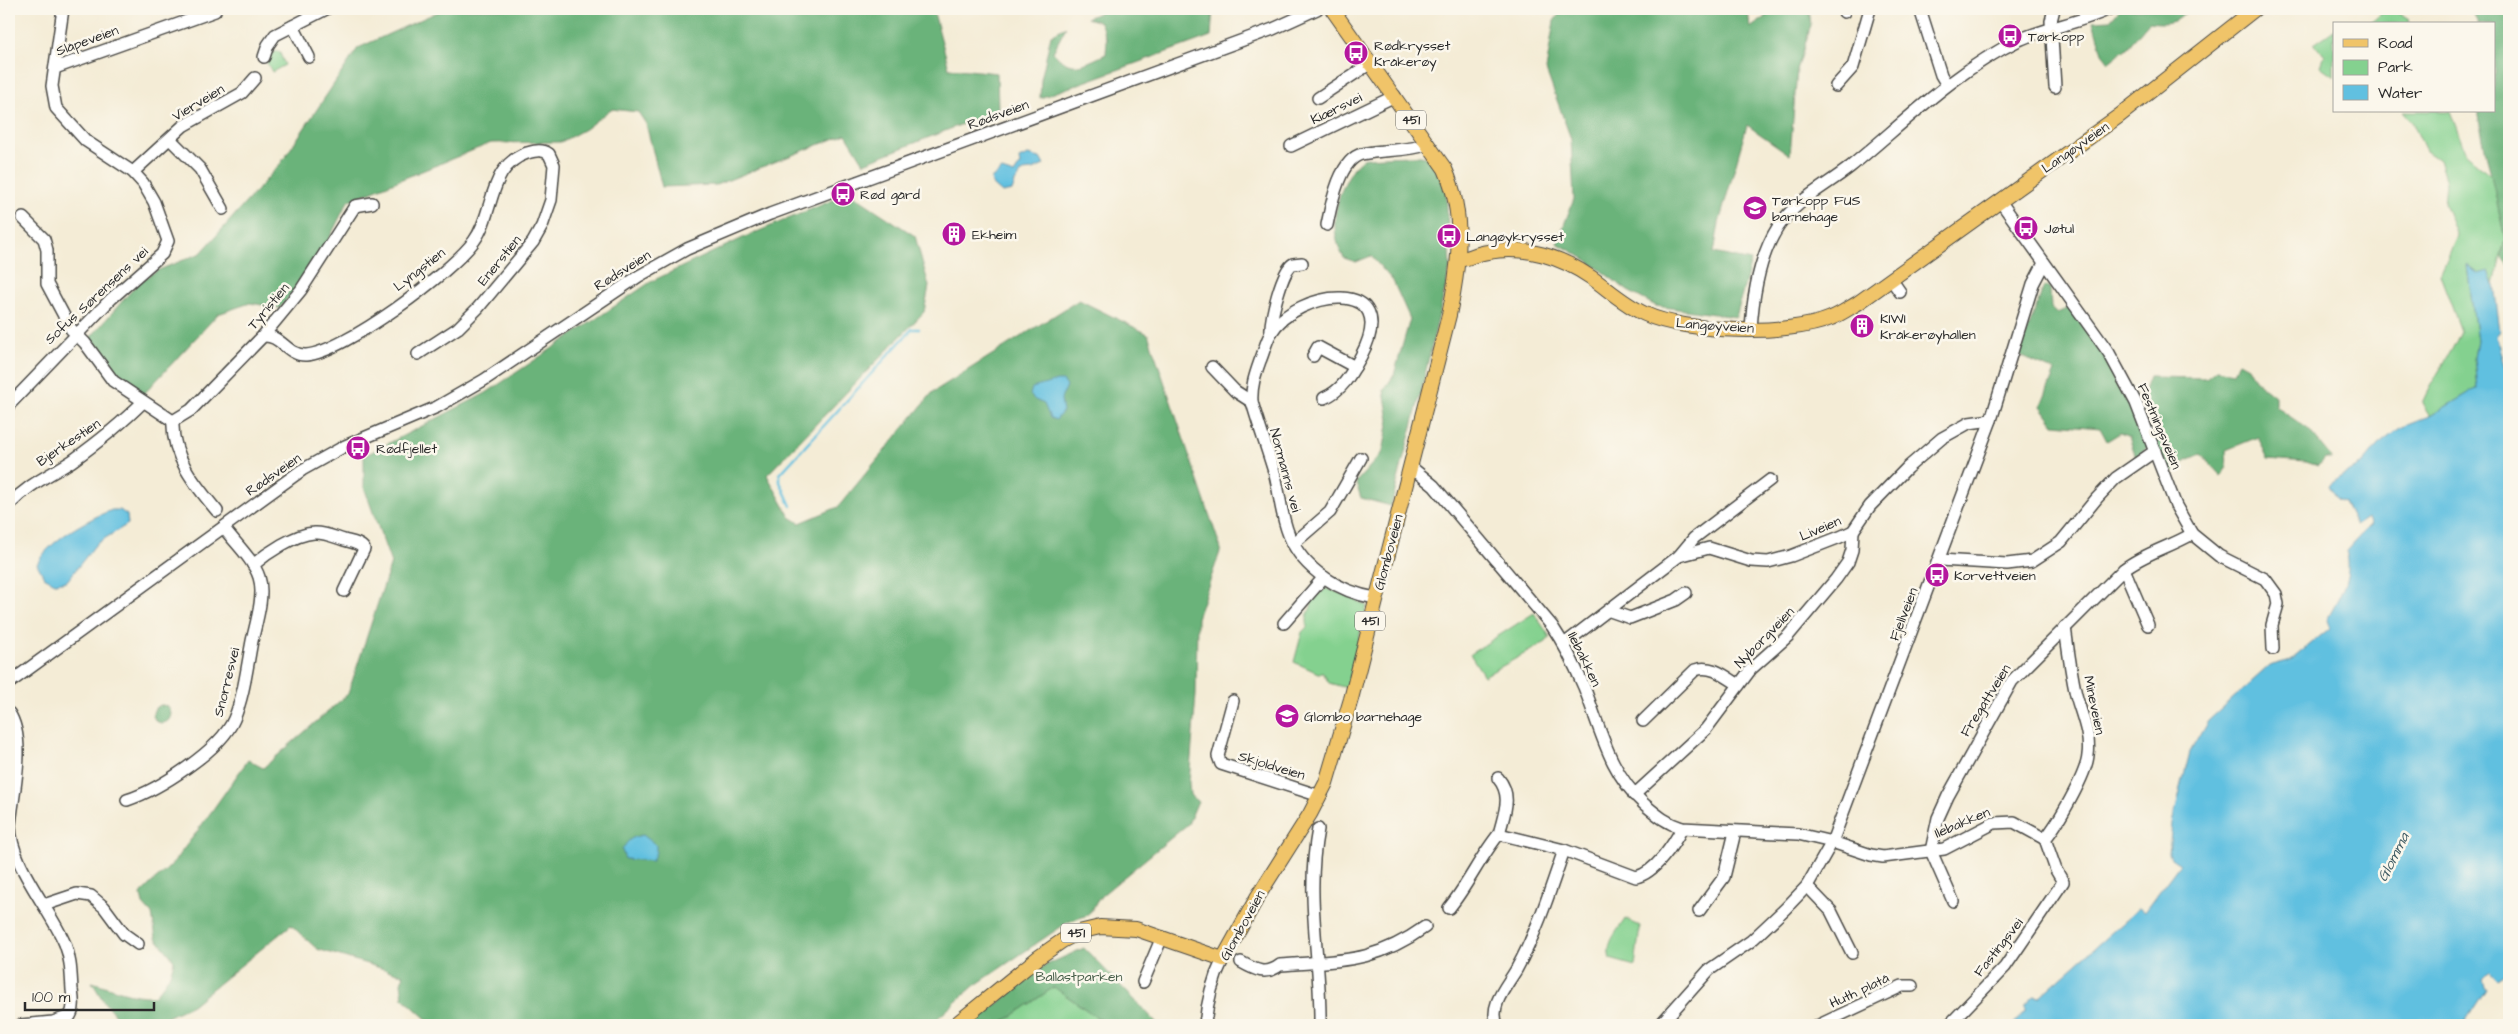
<svg xmlns="http://www.w3.org/2000/svg" width="2518" height="1034" font-family="'Architects Daughter',sans-serif">
<style>
.green{fill:#84d18f;stroke:#587e5d}
.forest{fill:#6bb37a;stroke:#4b6f52}
.water{fill:#61c0e0;stroke:#467686}
.lines{fill:none;stroke-linecap:round;stroke-linejoin:round}
.stream{stroke:#61c0e0;stroke-width:2.5}
.minor-casing{stroke:#494845;stroke-width:14}
.major-casing{stroke:#494845;stroke-width:16}
.minor{stroke:#fff;stroke-width:11}
.major{stroke:#f0c469;stroke-width:14}
.labels{text-anchor:middle;stroke-width:5;stroke-linejoin:round;paint-order:stroke}
.shield{fill:#fbf7ec;stroke:#696865;stroke-width:1}
.shield-label{font-size:12px;font-weight:bold;fill:#2b2b2b}
.poi-label{font-size:14px;fill:#2b2b2b;stroke:#fbf7ec;text-anchor:start}
.street-label{font-size:14px;fill:#2b2b2b;stroke:#fbf7ec}
.park-label{font-size:14px;fill:#465d49;stroke:#fbf7ec}
.water-label{font-size:15px;font-style:italic;fill:#3b5861;stroke:#fbf7ec}
</style>
<rect width="100%" height="100%" fill="#fbf7ec"/>
<filter id="ink" filterUnits="userSpaceOnUse"><feTurbulence type="fractalNoise" baseFrequency=".02" numOctaves="2"/><feDisplacementMap in="SourceGraphic" scale="10" xChannelSelector="R" yChannelSelector="G"/><feConvolveMatrix kernelMatrix="1 2 1 2 8 2 1 2 1" color-interpolation-filters="sRGB"/></filter>
<filter id="wash" filterUnits="userSpaceOnUse"><feTurbulence type="fractalNoise" baseFrequency=".0096" numOctaves="4" result="noise"/><feDisplacementMap in="SourceGraphic" scale="20" xChannelSelector="R" yChannelSelector="G"/><feGaussianBlur stdDeviation="1.12" result="paint"/><feColorMatrix in="noise" values="0 0 0 0 0 0 0 0 0 0 0 0 0 0 0 0 0 1.4 0 .05"/><feComposite in="paint" operator="in"/></filter>
<g filter="url(#wash)">
<rect width="100%" height="100%" fill="#f4ecd6"/>
<!-- green -->
<g class="green">
<path d="M2395,11L2409,20L2410,24H2369L2382,13Z"/>
<path d="M2334,30V76L2320,66L2324,55L2314,44Z"/>
<path d="M279,51L285,65L272,72L266,61L270,53Z"/>
<path d="M2402,111H2450L2466,154L2492,176L2505,239L2494,285L2489,272L2479,274L2467,265L2477,341L2474,358L2477,388L2430,416L2422,403C2433,377 2450,357 2461,331L2440,275L2457,236L2444,203L2446,182L2439,160L2426,151L2412,122Z"/>
<path d="M1326,588L1348,596L1367,606L1347,688L1329,683L1323,673H1318L1294,662L1302,632L1307,627V616L1311,607L1312,599Z"/>
<path d="M1534,613L1550,637L1546,642L1484,676L1470,654Z"/>
<path d="M1625,919L1640,926L1635,966L1610,959C1605,943 1617,932 1625,919Z"/>
<path d="M1054,987L1108,1025H999Z"/>
</g>
<!-- forest -->
<g class="forest">
<path d="M444,9H933L949,68L997,73L998,110L864,163L846,134L716,185L662,187L646,124L638,112L611,109L585,129L561,142L491,143L348,201L318,261L280,308L250,303L218,314L142,396L120,382L89,339L139,282L156,271L201,253L281,163L358,48Z"/>
<path d="M1107,9H1213L1211,36L1040,98L1041,80L1051,35L1066,27L1053,52C1071,74 1084,64 1106,54L1107,40L1100,22L1087,18Z"/>
<path d="M1563,9H1748L1750,28L1766,17L1765,9H1809L1811,25L1797,70L1790,155L1747,125L1719,223L1714,253L1751,261L1736,317L1656,306L1628,291L1587,260L1557,243L1574,199L1571,139L1546,70L1554,21Z"/>
<path d="M2120,9H2188C2179,24 2164,24 2149,22L2127,48L2109,62L2102,53L2093,21L2110,20Z"/>
<path d="M2472,9H2509V266L2501,257L2505,239L2478,116V111H2494V24H2478Z"/>
<path d="M1421,156L1434,159L1446,188L1450,268L1419,400L1391,506L1361,498L1356,482L1383,452L1389,420L1384,390L1394,375L1410,319L1393,281L1371,256L1356,262L1344,258C1329,231 1334,203 1348,177C1352,171 1356,162 1363,159C1367,157 1412,156 1421,156Z"/>
<path d="M850,193L915,236L929,286L924,312L767,475L790,517L800,523L838,507L933,392L1079,300L1148,334L1221,549L1197,618L1196,695L1189,783L1190,795L1198,801L1188,824L1101,896L1088,915L1068,922L974,986L930,1025H433L403,998L401,983L404,975L317,949L291,925L192,1005L151,1025H127L122,1023L104,1002L92,982C113,988 131,997 154,996C163,986 172,975 174,960L156,938L152,914L143,904L141,895C148,883 166,873 175,860C201,828 224,793 248,760L263,768L348,694L391,563L364,487V456L486,393L652,281L747,236Z"/>
<path d="M2044,286L2050,289L2051,308L2057,313L2071,307L2110,361L2150,445L2136,457L2129,437L2120,433L2107,441L2100,428L2054,424L2041,406L2055,371L2020,356V351Z"/>
<path d="M2239,362L2248,367L2255,380L2275,396V406L2308,429L2332,458H2324L2318,466L2306,462L2268,459L2258,437L2226,450L2227,467L2221,476L2201,454L2187,460L2174,473L2165,465L2157,447L2141,398L2149,377L2206,378L2216,370L2233,373Z"/>
<circle cx="162" cy="714" r="9"/>
<path d="M1084,948L1159,1025H1108L1054,987L999,1025H971L1044,966Z"/>
</g>
<!-- water -->
<g class="water">
<path d="M1028,155L1040,158L1044,165L1032,170L1023,171L1015,182L1012,191L1002,193L992,184L991,179L1002,170L1014,174L1020,165L1019,159Z"/>
<path d="M2467,265L2478,274L2489,271L2494,285L2500,331L2496,336L2504,365L2509,370V971L2497,979L2489,970L2481,978L2486,989L2463,1025H2013L2025,1011V1005L2033,996L2039,997L2139,908L2144,912L2180,864L2171,858L2169,853L2172,823L2190,752L2208,721L2269,666L2291,660L2330,628L2327,620C2338,599 2354,576 2346,551L2371,524L2368,518L2356,526L2344,502L2336,499L2329,485L2364,462L2378,445L2400,428L2430,416L2477,388L2474,358L2477,341Z"/>
<path d="M1057,381H1063L1067,386L1061,399L1063,411L1056,420L1050,418L1044,404L1035,400L1030,395L1032,388Z"/>
<path d="M112,510H120L127,515L128,524L96,544L67,581L55,583L44,577L37,564C49,540 88,519 112,510Z"/>
<path d="M643,835L656,845V852L652,861L625,859L622,850C628,840 631,837 643,835Z"/>
</g>
<g class="lines">
<!-- stream -->
<path class="stream" d="M791,506L780,482V474L912,329H919"/>
</g>
</g>
<g filter="url(#ink)">
<g class="lines">
<defs>
<g id="minor">
<path d="M1920,9L1941,75L1947,85"/>
<path d="M2054,9L2051,21L2055,87"/>
<path d="M1844,12L1845,9"/>
<path d="M293,26L309,57"/>
<path d="M264,57L268,45L275,35L326,9"/>
<path d="M55,68L215,11"/>
<path d="M1836,86L1853,67L1870,9"/>
<path d="M1318,98L1371,63"/>
<path d="M170,139L200,169L223,209"/>
<path d="M1291,146L1395,96"/>
<path d="M133,172L183,126L242,93L255,78"/>
<path d="M2000,201L2109,353L2136,403L2176,506L2192,534L2219,556L2265,579L2276,594L2278,604L2272,625L2273,649"/>
<path d="M23,218L44,239L47,250V284L71,329L85,343L113,381L173,421L191,410L263,336L301,290L355,206L372,203"/>
<path d="M1327,225C1331,206 1339,159 1362,154C1384,149 1407,152 1428,144"/>
<path d="M1891,279L1900,292"/>
<path d="M1751,329C1753,296 1760,255 1778,227C1796,200 1826,186 1850,167C1905,122 1955,71 2019,40C2048,27 2080,23 2109,9"/>
<path d="M1271,332C1270,319 1282,270 1293,264L1302,263"/>
<path d="M263,336C281,334 287,356 306,355C343,353 452,272 474,241C495,212 488,166 527,153C535,151 542,149 549,154L554,165L551,200L542,226L533,242L478,308L458,328L418,354"/>
<path d="M1313,356L1318,347L1355,367"/>
<path d="M1212,367L1235,391L1252,402"/>
<path d="M1324,398C1343,390 1351,374 1361,356C1404,275 1296,290 1271,333C1266,341 1264,352 1260,361C1255,375 1251,387 1252,402C1259,427 1268,451 1275,475C1280,495 1281,516 1289,535C1303,570 1340,592 1375,598"/>
<path d="M9,405L111,299L162,254L168,241L154,202L143,183L133,172L86,141L56,108L52,86L63,9"/>
<path d="M173,421C171,456 196,486 217,511"/>
<path d="M1411,467L1434,486L1552,626C1565,645 1575,666 1584,687C1601,730 1609,772 1644,804C1657,815 1666,823 1682,828L1798,834L1832,842L1871,855L1883,857L1944,849L1994,823L2014,822L2045,839L2056,870L2063,882L2005,967L1949,1025"/>
<path d="M9,505C30,483 47,477 72,461C97,443 121,424 143,402"/>
<path d="M1293,544L1330,512L1361,458"/>
<path d="M1679,556L1709,548L1751,561L1768,562L1791,556L1840,537L1853,531L1870,506L1907,468L1942,438L1969,423L1991,420"/>
<path d="M1940,560L2007,564L2032,561L2061,542L2097,498L2116,478L2155,451"/>
<path d="M253,565C267,553 295,534 314,533C324,532 334,537 344,540C351,542 360,543 364,549L344,591"/>
<path d="M2124,569L2148,625"/>
<path d="M1610,611L1630,618L1676,600L1686,593"/>
<path d="M1284,623L1324,577"/>
<path d="M1564,644L1679,556L1694,538L1770,480"/>
<path d="M9,683L302,470L345,446L437,407L484,380L639,276L687,249L770,214L1273,29L1317,9"/>
<path d="M1233,701L1218,756L1221,764L1320,796"/>
<path d="M9,713C27,740 13,793 10,825C10,865 50,908 65,944C71,959 71,974 72,990C73,998 75,1008 70,1016L53,1022L21,1025"/>
<path d="M1643,721L1695,670C1711,664 1725,676 1739,685"/>
<path d="M1498,778C1513,796 1504,813 1499,834"/>
<path d="M1634,795L1706,729L1751,669L1788,636L1836,579L1848,562L1852,550L1853,531"/>
<path d="M127,800C158,790 221,750 234,719C244,695 247,667 252,641C256,623 265,595 259,577C253,559 235,543 224,528"/>
<path d="M1318,829C1305,898 1321,957 1320,1025"/>
<path d="M2045,839C2057,825 2087,774 2088,755C2091,735 2081,714 2076,695C2071,673 2068,650 2065,627"/>
<path d="M1807,886L1831,911L1852,953"/>
<path d="M1953,901L1931,851L1938,818L1948,796L2012,681L2124,569C2145,553 2170,547 2192,534"/>
<path d="M44,905L77,894L91,896L104,907L124,934L138,944"/>
<path d="M1449,908C1468,885 1480,857 1499,834L1564,850L1636,877C1655,873 1674,844 1682,828"/>
<path d="M1699,911L1724,877L1735,832"/>
<path d="M1241,962C1255,970 1266,976 1280,965C1340,960 1373,964 1425,927"/>
<path d="M1143,982L1162,937"/>
<path d="M1205,1025C1207,1002 1213,979 1223,959"/>
<path d="M1497,1025C1489,1005 1506,987 1516,970C1537,932 1550,891 1564,850"/>
<path d="M1660,1025L1709,970L1751,941L1785,909L1807,886L1832,842L1991,420L2033,284L2044,263"/>
<path d="M1819,1025L1902,986H1912"/>
</g>
<g id="major">
<path d="M1459,260C1469,258 1478,253 1488,252C1525,245 1562,257 1592,278C1609,290 1625,305 1645,314C1686,333 1789,336 1831,318C1841,314 1849,308 1858,303L2119,116L2255,9"/>
<path d="M955,1025L1039,957L1062,941L1079,932L1100,927L1136,929L1223,959L1258,896L1310,814L1326,783L1351,699L1449,315C1459,267 1466,216 1445,169L1332,9"/>
</g>
</defs>
<!-- minor casing -->
<use href="#minor" class="minor-casing"/>
<!-- major casing -->
<use href="#major" class="major-casing"/>
<!-- minor -->
<use href="#minor" class="minor"/>
<!-- major -->
<use href="#major" class="major"/>
</g>
</g>
<!-- icons -->
<defs>
<symbol id="bus-disc" viewBox="-11 -11 22 22"><circle r="9.5" fill="#b5179e" stroke="#fbf7ec"/><path d="M-5-6H5V4H4V6H2V4H-2V6H-4V4H-5ZM-3.5-4V0h7V-4ZM-3.5 1.2v1.5H-2V1.2ZM2 1.2v1.5H3.5V1.2Z" fill="#fff"/></symbol>
<symbol id="school-disc" viewBox="-11 -11 22 22"><circle r="9.5" fill="#b5179e" stroke="#fbf7ec"/><path d="M0-5L7-2L0 1L-7-2ZM-4 1L0 2.5L4 1V4Q0 6-4 4Z" fill="#fff"/></symbol>
<symbol id="building-disc" viewBox="-11 -11 22 22"><circle r="9.5" fill="#b5179e" stroke="#fbf7ec"/><path d="M-4-6H4V6H1V3H-1V6H-4ZM-2.5-4.3h1.7v1.8h-1.7ZM.8-4.3h1.7v1.8H.8ZM-2.5-1h1.7V.8h-1.7ZM.8-1h1.7V.8H.8Z" fill="#fff"/></symbol>
</defs>
<g fill-rule="evenodd">
<use href="#bus-disc" x="1996" y="22" width="28" height="28"/>
<use href="#bus-disc" x="1342" y="39" width="28" height="28"/>
<use href="#bus-disc" x="829" y="180" width="28" height="28"/>
<use href="#school-disc" x="1741" y="194" width="28" height="28"/>
<use href="#bus-disc" x="2012" y="214" width="28" height="28"/>
<use href="#building-disc" x="940" y="220" width="28" height="28"/>
<use href="#bus-disc" x="1435" y="222" width="28" height="28"/>
<use href="#building-disc" x="1848" y="312" width="28" height="28"/>
<use href="#bus-disc" x="344" y="434" width="28" height="28"/>
<use href="#bus-disc" x="1923" y="561" width="28" height="28"/>
<use href="#school-disc" x="1273" y="702" width="28" height="28"/>
</g>
<g class="labels">
<!-- shield labels -->
<g class="shield">
<rect x="1396" y="110.5" width="30" height="19" rx="4"/>
<rect x="1355" y="611.5" width="30" height="19" rx="4"/>
<rect x="1061" y="923.5" width="30" height="19" rx="4"/>
</g>
<g class="shield-label">
<text x="1411" y="124">451</text>
<text x="1370" y="625">451</text>
<text x="1076" y="937">451</text>
</g>
<!-- poi labels -->
<g class="poi-label">
<text x="2028" y="41">Tørkopp</text>
<text x="1374" y="50">Rødkrysset<tspan x="1374" dy="16">Kråkerøy</tspan></text>
<text x="860" y="199">Rød gård</text>
<text x="1772" y="205">Tørkopp FUS<tspan x="1772" dy="16">barnehage</tspan></text>
<text x="2044" y="233">Jøtul</text>
<text x="972" y="239">Ekheim</text>
<text x="1466" y="241">Langøykrysset</text>
<text x="1880" y="323">KIWI<tspan x="1880" dy="16">Kråkerøyhallen</tspan></text>
<text x="376" y="453">Rødfjellet</text>
<text x="1954" y="580">Korvettveien</text>
<text x="1304" y="721">Glombo barnehage</text>
</g>
<!-- street labels -->
<g class="street-label">
<text transform="translate(87 40) rotate(-20)" y="5">Slåpeveien</text>
<text transform="translate(198 102) rotate(-31)" y="5">Vierveien</text>
<text transform="translate(1336 108) rotate(-26)" y="5">Kiærsvei</text>
<text transform="translate(998 114) rotate(-20)" y="5">Rødsveien</text>
<text transform="translate(2075 147) rotate(-35)" y="5">Langøyveien</text>
<text transform="translate(499 260) rotate(-51)" y="5">Enerstien</text>
<text transform="translate(419 269) rotate(-38)" y="5">Lyngstien</text>
<text transform="translate(622 270) rotate(-32)" y="5">Rødsveien</text>
<text transform="translate(96 295) rotate(-43)" y="5">Sofus Sørensens vei</text>
<text transform="translate(268 306) rotate(-50)" y="5">Tyristien</text>
<text transform="translate(1715 325) rotate(4)" y="5">Langøyveien</text>
<text transform="translate(2160 426) rotate(67)" y="5">Festningsveien</text>
<text transform="translate(68 442) rotate(-34)" y="5">Bjerkestien</text>
<text transform="translate(1286 470) rotate(75)" y="5">Normanns vei</text>
<text transform="translate(273 474) rotate(-35)" y="5">Rødsveien</text>
<text transform="translate(1820 528) rotate(-23)" y="5">Liveien</text>
<text transform="translate(1388 552) rotate(-75)" y="5">Glomboveien</text>
<text transform="translate(1903 614) rotate(-69)" y="5">Fjellveien</text>
<text transform="translate(1764 637) rotate(-46)" y="5">Nyborgveien</text>
<text transform="translate(1585 659) rotate(64)" y="5">Ilebakken</text>
<text transform="translate(226 682) rotate(-76)" y="5">Snorresvei</text>
<text transform="translate(1985 700) rotate(-58)" y="5">Fregattveien</text>
<text transform="translate(2095 705) rotate(78)" y="5">Mineveien</text>
<text transform="translate(1272 765) rotate(17)" y="5">Skjoldveien</text>
<text transform="translate(1962 822) rotate(-23)" y="5">Ilebakken</text>
<text transform="translate(1242 925) rotate(-61)" y="5">Glomboveien</text>
<text transform="translate(1998 947) rotate(-52)" y="5">Fastingsvei</text>
<text transform="translate(1859 990) rotate(-25)" y="5">Huth platå</text>
</g>
<!-- park labels -->
<g class="park-label">
<text x="1079" y="981">Ballastparken</text>
</g>
<!-- water labels -->
<g class="water-label">
<text transform="translate(2393 857) rotate(-63)" y="5">Glomma</text>
</g>
</g>
<!-- margin -->
<rect width="2518" height="1034" fill="none" stroke="#fbf7ec" stroke-width="30"/>
<!-- legend -->
<rect x="2333" y="22" width="162" height="90" fill="#fbf7ec" stroke="#a8a59f"/>
<rect x="2343" y="39" width="25" height="8" fill="#f0c469" stroke="#a8a59f"/>
<text x="2378" y="48" font-size="15" fill="#2b2b2b">Road</text>
<rect x="2343" y="60" width="25" height="15" fill="#84d18f" stroke="#a8a59f"/>
<text x="2378" y="72" font-size="15" fill="#2b2b2b">Park</text>
<rect x="2343" y="85" width="25" height="15" fill="#61c0e0" stroke="#a8a59f"/>
<text x="2378" y="98" font-size="15" fill="#2b2b2b">Water</text>
<!-- scale -->
<path d="M25 1002v8h129v-8" fill="none" stroke="#2b2b2b" stroke-width="2.5"/>
<text x="32" y="1002" font-size="15" fill="#2b2b2b" stroke="#fbf7ec" stroke-width="4" paint-order="stroke">100 m</text>
</svg>
